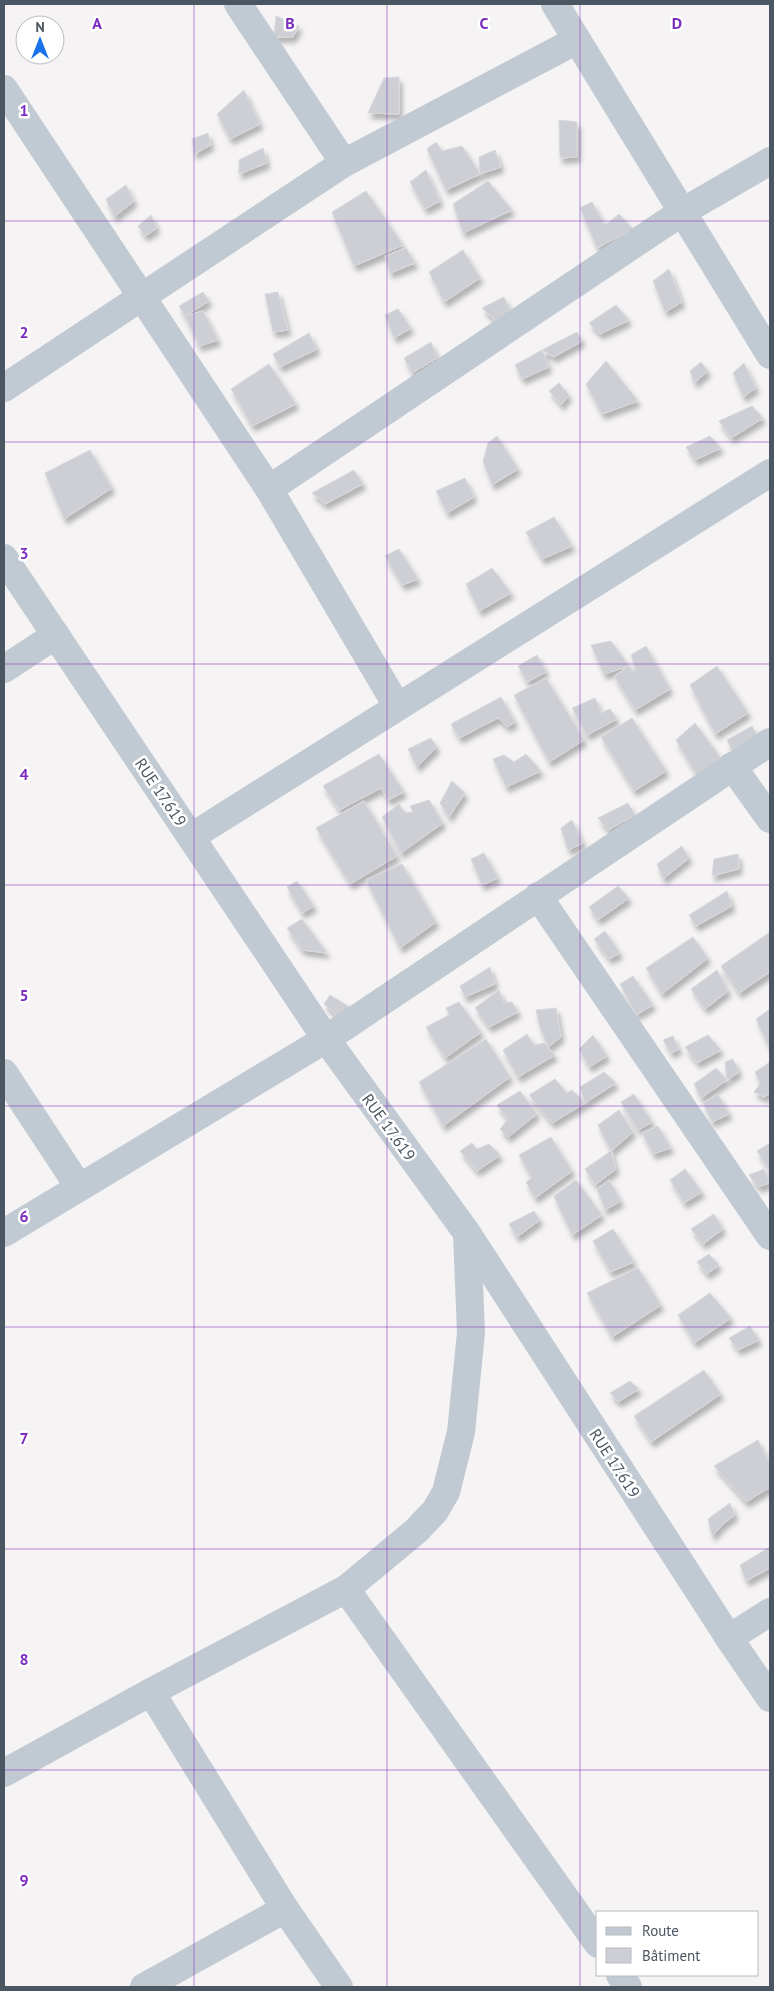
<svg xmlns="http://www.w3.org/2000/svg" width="774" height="1991" font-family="'PT Sans',sans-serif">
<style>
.building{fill:#cdcfd5;stroke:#d7d9de;filter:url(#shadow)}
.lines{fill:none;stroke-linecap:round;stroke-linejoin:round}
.street{stroke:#c1cad2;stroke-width:28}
.grid{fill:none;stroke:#7b2cbf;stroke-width:1;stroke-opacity:0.55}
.labels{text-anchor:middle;stroke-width:5;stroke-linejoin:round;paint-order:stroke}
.street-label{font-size:16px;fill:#4a5661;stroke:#fff}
.grid-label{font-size:16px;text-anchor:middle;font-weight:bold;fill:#7b2cbf;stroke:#fff;stroke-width:5;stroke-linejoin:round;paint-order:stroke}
</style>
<defs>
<filter id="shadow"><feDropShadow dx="3" dy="5.5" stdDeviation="2.5" flood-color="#0004"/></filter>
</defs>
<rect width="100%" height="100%" fill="#f5f3f3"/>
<!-- building -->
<g class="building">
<path d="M276,16L299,26L293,37H274Z"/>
<path d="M399,77V114L368,113L384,78Z"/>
<path d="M244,90L260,124L230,139L217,114Z"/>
<path d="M559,120L577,122V157L560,158Z"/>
<path d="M208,133L211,145L194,154L192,139Z"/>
<path d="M436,142L442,151L462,146L480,174L446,190L427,149Z"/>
<path d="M263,148L267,163L239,174V160Z"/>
<path d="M495,150L501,167L480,174L479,157Z"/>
<path d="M426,170L440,201L425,209L410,182Z"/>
<path d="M488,181L512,210L463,233L453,204Z"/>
<path d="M126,185L134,201L114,217L106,199Z"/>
<path d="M366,191L403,245L354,266L332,212Z"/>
<path d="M592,202L605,225L619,214L633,229L597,248L580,208Z"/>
<path d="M151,215L157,228L145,236L138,226Z"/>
<path d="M406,248L415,263L390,273L385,256Z"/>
<path d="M463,250L480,278L444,302L429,272Z"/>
<path d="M669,269L682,302L665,312L653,281Z"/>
<path d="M203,292L209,301L185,316L179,306Z"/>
<path d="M278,292L288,330L273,332L265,294Z"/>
<path d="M504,297L511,312L497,322L482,308Z"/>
<path d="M616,305L629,320L600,334L589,323Z"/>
<path d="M398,309L411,328L394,338L385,315Z"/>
<path d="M203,311L218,340L199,346L185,316Z"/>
<path d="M577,332L582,341L554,357L542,350Z"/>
<path d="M309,333L317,349L280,367L273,354Z"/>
<path d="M431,342L437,358L412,373L404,358Z"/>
<path d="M542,350L549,367L522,379L515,365Z"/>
<path d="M606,361L638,401L602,414L586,384Z"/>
<path d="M701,362L708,371L694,383L690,371Z"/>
<path d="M744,363L756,388L743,397L733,373Z"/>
<path d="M269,364L296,404L252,426L231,389Z"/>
<path d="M559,383L569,395L561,405L549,391Z"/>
<path d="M752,406L763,418L731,438L719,421Z"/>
<path d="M497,436L518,469L492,485L483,461L488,443Z"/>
<path d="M710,436L721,448L695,460L686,447Z"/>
<path d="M90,450L112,488L64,519L45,473Z"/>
<path d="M354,470L363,484L325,504L312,493Z"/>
<path d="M465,478L474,497L447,513L436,491Z"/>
<path d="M554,517L572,546L542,559L526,532Z"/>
<path d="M399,549L418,579L402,585L385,556Z"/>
<path d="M492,568L511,593L479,611L466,584Z"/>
<path d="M611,641L629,666L604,674L591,645Z"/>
<path d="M646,646L670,689L635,710L614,676L629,666L632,672L636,670L631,655Z"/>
<path d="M537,655L546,672L527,682L518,666Z"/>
<path d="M717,666L748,713L715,734L690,685Z"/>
<path d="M546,678L584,740L549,762L514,695Z"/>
<path d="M501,697L515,722L507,727L498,718L459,738L451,724Z"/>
<path d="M595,698L601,713L610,709L617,719L587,735L572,708Z"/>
<path d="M632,718L666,771L634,791L601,737Z"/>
<path d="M695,723L723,761L698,777L676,740Z"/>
<path d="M752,726L759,738L733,753L727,740Z"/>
<path d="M431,738L437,747L417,767L408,749Z"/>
<path d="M379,754L404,792L388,800L381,788L339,810L323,786Z"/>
<path d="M526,754L541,771L506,787L493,759L504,755L514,762Z"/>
<path d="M452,781L465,793L449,817L440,803Z"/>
<path d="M429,800L443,823L401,853L382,817L399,804L405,813L413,812L410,806Z"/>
<path d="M364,801L397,856L350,884L316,828Z"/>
<path d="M628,803L635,815L608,830L598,818Z"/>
<path d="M572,820L583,843L568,850L561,828Z"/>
<path d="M682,846L689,858L663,879L657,864Z"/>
<path d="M484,853L498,878L482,885L471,859Z"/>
<path d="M738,854L739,869L712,876L714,859Z"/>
<path d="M402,864L436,922L400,948L366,880Z"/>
<path d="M297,881L314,906L302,913L287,887Z"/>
<path d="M618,886L629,898L598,920L589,907Z"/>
<path d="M727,891L732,906L696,926L689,915Z"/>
<path d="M302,919L327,953L302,950L287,928Z"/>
<path d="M605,931L620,953L609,959L594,939Z"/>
<path d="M770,932V972L739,993L721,966Z"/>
<path d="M693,937L708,958L662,994L646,968Z"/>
<path d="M490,967L495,984L465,997L460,986Z"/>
<path d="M717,970L728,991L705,1009L691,989Z"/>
<path d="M633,976L653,1005L636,1015L620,984Z"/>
<path d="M499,990L504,1003L512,1002L518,1012L489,1027L475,1008Z"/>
<path d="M330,995L351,1008L339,1018L324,1004Z"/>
<path d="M459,1002L481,1032L445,1058L426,1027L449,1015L446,1008Z"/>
<path d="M556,1008L561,1037L548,1047L540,1028L536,1010Z"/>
<path d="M770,1009V1047H769L756,1019Z"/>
<path d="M527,1034L534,1045L544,1043L555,1055L518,1077L503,1050Z"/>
<path d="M593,1035L607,1056L589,1067L579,1049Z"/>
<path d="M708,1035L721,1050L697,1063L685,1047Z"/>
<path d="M673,1036L679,1049L671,1053L663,1040Z"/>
<path d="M486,1039L510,1077L443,1126L419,1082Z"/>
<path d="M733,1059L739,1072L727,1080L725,1062Z"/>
<path d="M770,1062V1093L764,1097L754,1092L760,1084L755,1072Z"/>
<path d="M716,1068L727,1080L701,1098L694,1084Z"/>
<path d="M604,1072L616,1083L585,1103L580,1087Z"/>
<path d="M555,1079L567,1093L572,1090L585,1103L552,1123L529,1095Z"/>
<path d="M520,1091L537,1114L508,1137L500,1129L508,1119L497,1105Z"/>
<path d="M634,1094L652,1122L638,1130L621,1102Z"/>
<path d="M718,1094L729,1114L712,1122L703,1103Z"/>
<path d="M619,1110L633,1132L611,1151L598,1125Z"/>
<path d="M658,1126L671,1148L653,1154L642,1133Z"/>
<path d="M551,1137L572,1171L535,1198L526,1182L532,1178L519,1155Z"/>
<path d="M472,1143L477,1149L489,1144L500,1155L477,1171L460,1151Z"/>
<path d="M770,1143V1171L757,1151Z"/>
<path d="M611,1151L616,1169L595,1185L585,1169Z"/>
<path d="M685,1169L702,1192L684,1203L670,1180Z"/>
<path d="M764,1169L770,1183L758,1187L749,1175Z"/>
<path d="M576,1180L602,1215L572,1235L554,1196Z"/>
<path d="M609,1180L621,1201L605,1210L597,1189Z"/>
<path d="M534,1211L540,1220L517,1237L509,1224Z"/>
<path d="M714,1214L723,1229L703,1244L691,1229Z"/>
<path d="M613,1229L634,1262L610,1272L593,1241Z"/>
<path d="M709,1254L719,1265L707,1274L697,1262Z"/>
<path d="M638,1268L661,1305L612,1337L587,1293Z"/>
<path d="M710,1293L731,1318L694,1343L678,1315Z"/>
<path d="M750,1326L759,1340L738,1350L729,1338Z"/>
<path d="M704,1370L721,1394L651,1442L634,1416Z"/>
<path d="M630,1381L639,1389L618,1402L610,1393Z"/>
<path d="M758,1440L770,1464V1487L746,1502L714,1466Z"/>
<path d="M730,1503L735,1515L723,1524L712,1536L708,1519Z"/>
<path d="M770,1547V1568L746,1581L740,1565Z"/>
</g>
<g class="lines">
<!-- street -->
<g class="street">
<path d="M238,4L344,163"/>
<path d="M555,4L770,355"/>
<path d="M4,89L269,489L397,706"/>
<path d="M4,388L344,163L577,40"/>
<path d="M269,489L682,212L770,161"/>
<path d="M4,558L326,1039L467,1233L729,1638L770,1698"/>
<path d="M4,669L56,635"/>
<path d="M732,766L770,819"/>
<path d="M191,837L770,473"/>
<path d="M538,896L770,1236"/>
<path d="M4,1073L79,1187"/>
<path d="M4,1233L326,1039L770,742"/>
<path d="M346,1589L598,1944"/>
<path d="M729,1638L770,1612"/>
<path d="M151,1692L285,1909L339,1987"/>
<path d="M4,1773L151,1692L346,1589L416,1531L435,1511L446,1492L461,1432L471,1333L467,1234"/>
<path d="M620,1975L628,1987"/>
<path d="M144,1987L285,1909"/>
</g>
</g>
<!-- grid -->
<path class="grid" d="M194,4V1987M387,4V1987M580,4V1987M4,221H770M4,442H770M4,664H770M4,885H770M4,1106H770M4,1327H770M4,1549H770M4,1770H770"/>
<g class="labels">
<!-- street labels -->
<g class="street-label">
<text transform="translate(161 792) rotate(56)" y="6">RUE 17.619</text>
<text transform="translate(389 1127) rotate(54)" y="6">RUE 17.619</text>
<text transform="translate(615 1463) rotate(57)" y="6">RUE 17.619</text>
</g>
</g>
<g class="grid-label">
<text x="97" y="29">A</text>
<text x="290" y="29">B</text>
<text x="484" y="29">C</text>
<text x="677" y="29">D</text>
<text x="24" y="116">1</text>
<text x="24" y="338">2</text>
<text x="24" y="559">3</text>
<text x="24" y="780">4</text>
<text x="24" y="1001">5</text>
<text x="24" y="1222">6</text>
<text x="24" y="1444">7</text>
<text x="24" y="1665">8</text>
<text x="24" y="1886">9</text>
</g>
<!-- border -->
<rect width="774" height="1991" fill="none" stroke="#4a5661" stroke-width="10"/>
<!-- legend -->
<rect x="596" y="1911" width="162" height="65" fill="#ffffff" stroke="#b7bbc0"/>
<rect x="606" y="1927" width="25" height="8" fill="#c1cad2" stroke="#b7bbc0"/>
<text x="642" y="1936" font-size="15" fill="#4a5661">Route</text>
<rect x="606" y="1948" width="25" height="15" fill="#cdcfd5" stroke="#b7bbc0"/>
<text x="642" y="1961" font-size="15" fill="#4a5661">Bâtiment</text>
<!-- north arrow -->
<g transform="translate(40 40)"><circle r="24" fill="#ffffff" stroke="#b7bbc0"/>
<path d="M0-4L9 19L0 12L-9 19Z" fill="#1a73e8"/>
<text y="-8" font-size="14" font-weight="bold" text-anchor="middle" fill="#4a5661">N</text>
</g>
</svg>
